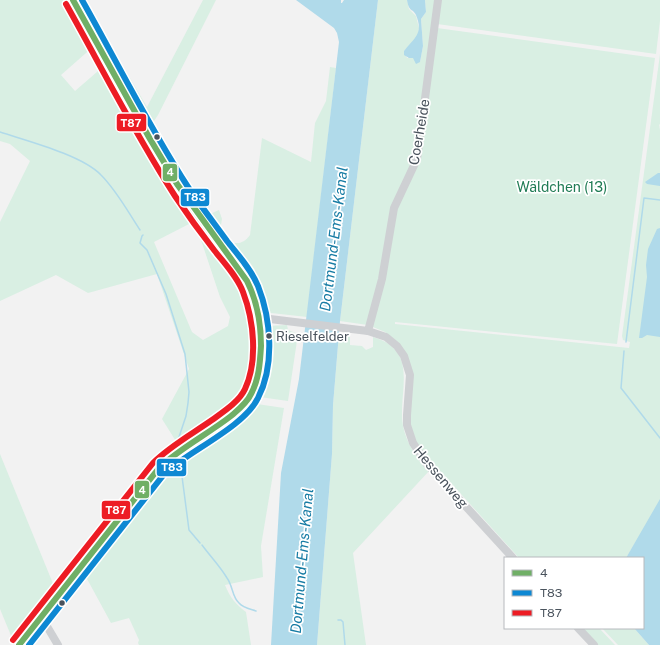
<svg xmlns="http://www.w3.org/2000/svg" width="660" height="645" font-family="'Public Sans',sans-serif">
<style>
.green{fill:#d9efe3;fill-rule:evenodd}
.water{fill:#b0daea}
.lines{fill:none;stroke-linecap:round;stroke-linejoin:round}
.stream{stroke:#b0daea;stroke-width:1.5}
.minor{stroke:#ced0d3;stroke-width:8}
.bus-1-casing{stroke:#fff;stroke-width:9}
.bus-2-casing{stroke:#fff;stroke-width:9}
.bus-3-casing{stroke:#fff;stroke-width:9}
.bus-1{stroke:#70af66;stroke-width:6}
.bus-2{stroke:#0e88d3;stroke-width:6}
.bus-3{stroke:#ed1c24;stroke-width:6}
.bus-dot{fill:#4a535d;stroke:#fff;stroke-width:1.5}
.labels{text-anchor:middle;stroke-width:3.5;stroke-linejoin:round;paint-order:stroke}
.bus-label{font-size:13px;fill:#4a535d;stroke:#fff;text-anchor:start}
.street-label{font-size:14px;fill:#4a535d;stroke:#fff}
.park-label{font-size:14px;fill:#1f7b54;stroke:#fff}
.water-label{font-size:15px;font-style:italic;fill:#177ca4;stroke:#fff}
.line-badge{stroke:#fff;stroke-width:1.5}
.badge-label{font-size:11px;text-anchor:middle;font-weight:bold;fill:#fff}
</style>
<rect width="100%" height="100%" fill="#f2f2f2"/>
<!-- green -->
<g class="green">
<path d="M0,0H68L94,46L61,75L75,91L105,65L242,281L250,300L255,321L258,348L253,387L246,401L179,446L162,419L189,369L157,274L88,293L56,275L0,301V222L30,161L10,144L0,141ZM191,223L196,229L202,243L220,297L230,317L228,326L203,340L192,332L154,242Z"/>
<path d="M75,0H84L147,107L203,0H216L158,115L150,127Z"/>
<path d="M378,0H407L409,9L416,16L419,28L418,36L404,51L407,58L413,57L420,62L423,46L421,19L426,12L425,0H435L419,158L437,28L655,58L617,344L395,322V324L629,348L630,342L623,340L622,336L660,54V125L659,124L660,130V568L637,540L626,558H519L441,472L414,441L409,416L412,372L399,343L385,332L368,325L340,321Z"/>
<path d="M440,0H660V21L656,54L437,24Z"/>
<path d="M330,67L336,68L307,317L262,312L257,300L203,217L219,210L222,219L220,231L226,241C236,244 243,245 250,235L262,138L311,162L315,123L326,101Z"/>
<path d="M287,325L288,330L298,334L288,401L260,397V389L267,363V326Z"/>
<path d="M339,333L350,336V345L362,346L366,350L373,347V337C421,351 397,393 403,426C407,445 417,458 429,471L353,553L366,645H317L332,454L333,405Z"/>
<path d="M257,404L284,408L261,546L263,577L225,585C230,597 235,604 246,612L251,645H139L138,643L139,640L129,618L111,623L86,577L166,477L181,462L205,448L252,412Z"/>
<path d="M0,454L54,586L17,630L12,638L0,609Z"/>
<path d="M38,625H43L40,634L31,645H23Z"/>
<path d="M582,628H599L615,645H598Z"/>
<path d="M602,628H634L649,645H618Z"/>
</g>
<!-- water -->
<g class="water">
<path d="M296,0H341V3H342L344,0H378L340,321L333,405L332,454L317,645H271L281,473L299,379L339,42L337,33L334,28Z"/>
<path d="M407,0H425L426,12L421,19L423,46L420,62L416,64L413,58H409L404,55V51C414,38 424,34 416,15C413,8 409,13 407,0Z"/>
<path d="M658,173H660V186L647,184L645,182Z"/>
<path d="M660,228V337L647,335L642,338H639L647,277L646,265L648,249L657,229Z"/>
<path d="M660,499V645H649L634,628H643V558H626Z"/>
</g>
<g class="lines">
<!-- stream -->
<g class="stream">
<path d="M0,132C27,141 82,155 101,175C117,191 128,212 140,230"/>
<path d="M143,235L142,236L140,243L147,250L166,294L185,354L189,392L188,403L186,416L178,440V445"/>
<path d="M626,342L644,198L660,200"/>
<path d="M624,351L621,388L660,438"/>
<path d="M180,461L189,530L200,543"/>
<path d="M202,545C210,556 220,566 227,578C233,586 232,597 239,603C243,608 250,609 256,611"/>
<path d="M338,620H341L343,622L345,645"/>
</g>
<!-- minor -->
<g class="minor">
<path d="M259,320L270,319L368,331L386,337L397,346L404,356L410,375L407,415V425L413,443L426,463L513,558"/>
<path d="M368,331L382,279L394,208L417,159L438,0"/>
<path d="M39,619L45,623L58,645"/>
<path d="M578,628L594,645"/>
<path d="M19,645L159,468C170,457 183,450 196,441C205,435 214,428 223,422C233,414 244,406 251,395C266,367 262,317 250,288C242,270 228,255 216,239C202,221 189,203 177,184C140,124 108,61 73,0"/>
</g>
<defs>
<path id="bus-1" d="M19,645L159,468C180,448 208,434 231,416C238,410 247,403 251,394C259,379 260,363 261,346C261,324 257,301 247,281L177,184L150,139L73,0"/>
<path id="bus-2" d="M29,645L165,473C189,451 244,427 258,398C275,365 271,319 258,286C251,269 238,255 227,241C214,223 200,205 188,187C149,127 117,62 82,0"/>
<path id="bus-3" d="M13,640L153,463C170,446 192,434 212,420C223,412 239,402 245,389C258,361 254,321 243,292C237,276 224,263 214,250C200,232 187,214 175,196C135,134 102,68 66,4"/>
</defs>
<!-- bus-1 casing -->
<use href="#bus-1" class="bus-1-casing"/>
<!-- bus-2 casing -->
<use href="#bus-2" class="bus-2-casing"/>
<!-- bus-3 casing -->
<use href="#bus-3" class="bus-3-casing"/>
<!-- bus-1 -->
<use href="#bus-1" class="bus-1"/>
<!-- bus-2 -->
<use href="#bus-2" class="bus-2"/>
<!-- bus-3 -->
<use href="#bus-3" class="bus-3"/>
</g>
<!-- markers -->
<g class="bus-dot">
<circle cx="157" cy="137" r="3.5"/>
<circle cx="269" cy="336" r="3.5"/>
<circle cx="62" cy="603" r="3.5"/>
</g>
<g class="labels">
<!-- bus labels -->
<g class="bus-label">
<text x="276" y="341">Rieselfelder</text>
</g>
<!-- street labels -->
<g class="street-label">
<text transform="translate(419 132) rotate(-80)" y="5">Coerheide</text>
<text transform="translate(441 477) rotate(50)" y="5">Hessenweg</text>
</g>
<!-- park labels -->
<g class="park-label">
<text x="562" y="192">Wäldchen (13)</text>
</g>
<!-- water labels -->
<g class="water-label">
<text transform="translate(334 239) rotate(-83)" y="5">Dortmund-Ems-Kanal</text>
<text transform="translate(302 561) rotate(-85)" y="5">Dortmund-Ems-Kanal</text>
</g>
</g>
<g class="line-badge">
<rect x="116" y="113" width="31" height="19" rx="4" fill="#ed1c24"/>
<rect x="162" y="163" width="16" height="19" rx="4" fill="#70af66"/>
<rect x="180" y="188" width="30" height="19" rx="4" fill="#0e88d3"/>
<rect x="156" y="458" width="31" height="19" rx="4" fill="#0e88d3"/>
<rect x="134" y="480" width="16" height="19" rx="4" fill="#70af66"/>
<rect x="101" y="500" width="30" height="20" rx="4" fill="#ed1c24"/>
</g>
<g class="badge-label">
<text x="131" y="127">T87</text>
<text x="170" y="176">4</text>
<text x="195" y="201">T83</text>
<text x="172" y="471">T83</text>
<text x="142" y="494">4</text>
<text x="116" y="514">T87</text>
</g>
<!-- legend -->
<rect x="504" y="557" width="140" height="72" fill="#ffffff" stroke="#b7babe"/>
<rect x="512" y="570" width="20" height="6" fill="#70af66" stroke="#b7babe"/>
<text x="540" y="577" font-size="12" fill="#4a535d">4</text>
<rect x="512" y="590" width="20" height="6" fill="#0e88d3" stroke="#b7babe"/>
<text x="540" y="597" font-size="12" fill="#4a535d">T83</text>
<rect x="512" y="610" width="20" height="6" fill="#ed1c24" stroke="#b7babe"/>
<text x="540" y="617" font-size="12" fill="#4a535d">T87</text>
</svg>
